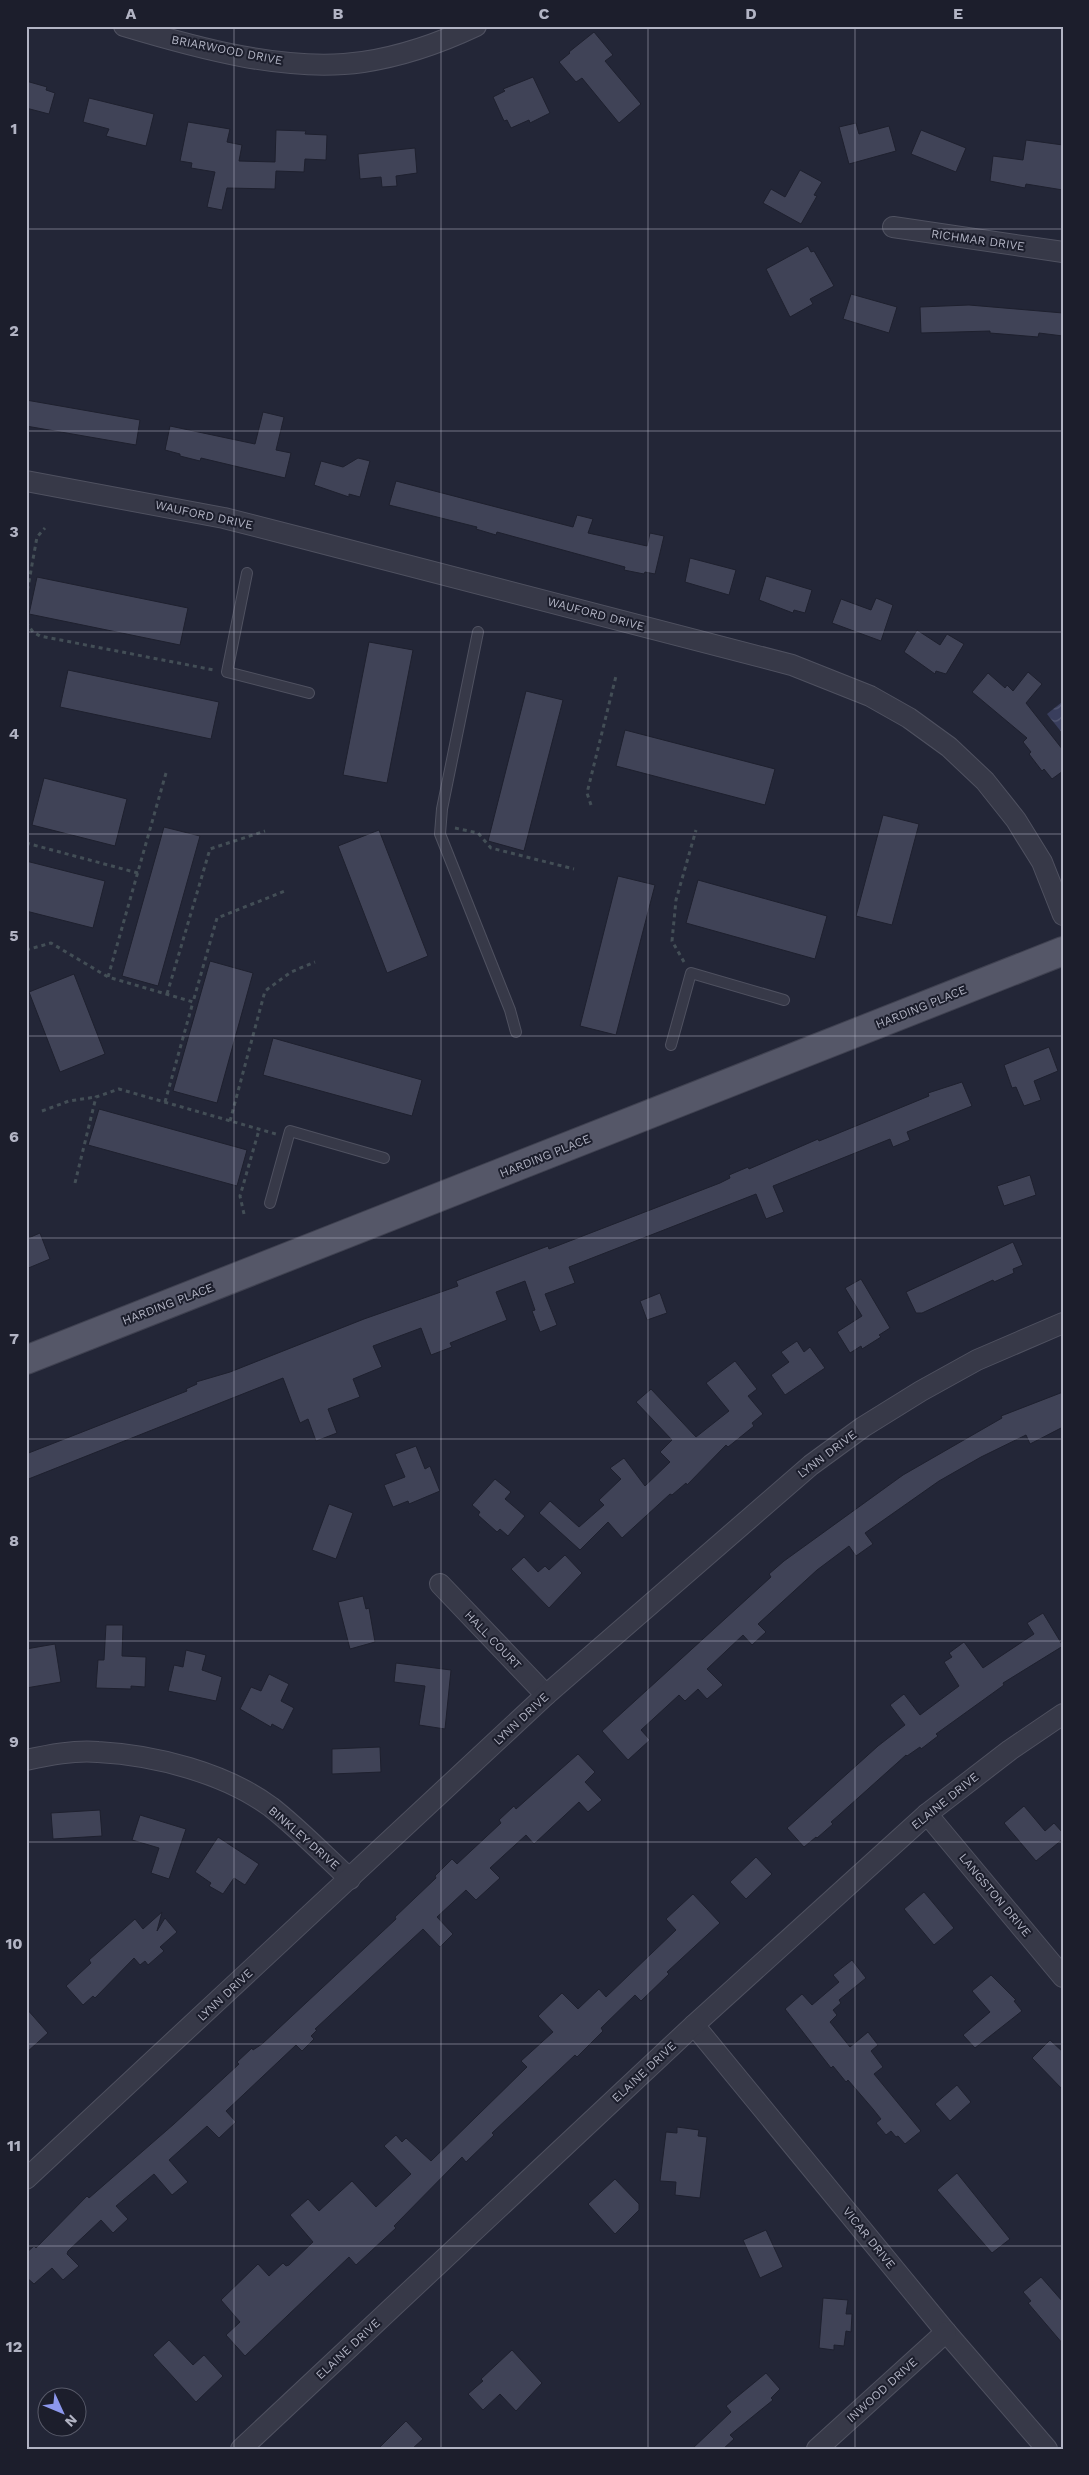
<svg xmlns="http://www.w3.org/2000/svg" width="1089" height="2475" font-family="'Work Sans',sans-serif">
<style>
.water{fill:url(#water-waves)}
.building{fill:#404357;stroke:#1e202e}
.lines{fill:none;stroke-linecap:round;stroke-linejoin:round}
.lane-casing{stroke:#4f5160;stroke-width:12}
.street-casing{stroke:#4f5160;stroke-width:22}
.primary-casing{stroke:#404251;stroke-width:30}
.path{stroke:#434e56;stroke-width:3;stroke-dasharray:4 4;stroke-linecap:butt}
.lane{stroke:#373948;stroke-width:10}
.street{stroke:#373948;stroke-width:20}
.primary{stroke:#555768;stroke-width:28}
.grid{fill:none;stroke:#b2b4c4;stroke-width:1;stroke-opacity:0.55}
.labels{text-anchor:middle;stroke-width:4;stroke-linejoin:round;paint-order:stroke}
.street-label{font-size:12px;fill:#b2b4c4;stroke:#1c1e2c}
.neatline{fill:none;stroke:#b2b4c4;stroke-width:2}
.grid-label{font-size:16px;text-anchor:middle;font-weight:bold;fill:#b2b4c4}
</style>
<defs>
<pattern id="water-waves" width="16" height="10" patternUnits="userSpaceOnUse" patternTransform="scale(1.25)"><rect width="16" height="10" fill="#393e5d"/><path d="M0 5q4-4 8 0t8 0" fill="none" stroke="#535873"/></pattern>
</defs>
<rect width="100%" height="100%" fill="#232637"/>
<!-- water -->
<path class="water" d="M1062,702L1063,703V734L1047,714Z"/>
<!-- building -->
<g class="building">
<path d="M594,32L613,55L605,61L641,104L619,123L582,78L576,82L559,62L570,53L569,52Z"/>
<path d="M533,77L550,113L530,123L529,120L511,128L507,120L504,121L493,97L505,91L503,89Z"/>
<path d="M26,81L47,87L46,90L55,93L49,114L26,108Z"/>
<path d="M89,98L154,114L146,146L106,136L109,129L83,122Z"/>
<path d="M188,122L230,129L227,142L242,145L239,161L275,162L276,130L306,131L305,134L327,135L326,160L305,159L304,172L276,171L275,189L227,188L222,210L207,207L215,172L191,168L192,163L180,161Z"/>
<path d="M856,123L859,134L889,126L896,151L849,164L839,127Z"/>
<path d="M921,130L966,148L956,172L911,154Z"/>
<path d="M1026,140L1063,145V190L1026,184L1025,188L990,181L993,156L1023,160Z"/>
<path d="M415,148L417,173L396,176L397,186L382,187L381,177L360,179L358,154Z"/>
<path d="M800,170L822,182L814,195L817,196L801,224L763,203L771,189L785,197Z"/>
<path d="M808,246L811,252L814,251L834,286L810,299L813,304L790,317L766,269Z"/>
<path d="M851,294L897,307L889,333L843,319Z"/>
<path d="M969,305L1063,313V336L1039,333L1038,337L990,333V331L921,333L920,307Z"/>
<path d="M26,400L140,420L136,445L26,426Z"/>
<path d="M263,412L284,417L276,450L291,453L285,478L201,458L200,461L180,456V454L165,450L170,426L255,444Z"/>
<path d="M358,458L370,461L360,497L349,494V497L314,485L321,461L343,467Z"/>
<path d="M396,481L573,527L577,515L593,519L588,533L647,546L650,533L664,536L655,574L645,572L644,574L624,570L625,567L508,535L497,532L496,535L476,529L477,527L389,505Z"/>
<path d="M690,558L736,570L729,595L685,582Z"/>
<path d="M766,576L812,590L805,613L794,610L793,613L759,600Z"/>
<path d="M37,577L188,608L180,645L29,614Z"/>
<path d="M876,598L893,605L881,641L832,623L841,599L871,610Z"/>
<path d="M917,630L940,645L947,634L964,644L946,674L936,671L935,674L904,652Z"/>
<path d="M369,642L413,650L387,783L343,775Z"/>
<path d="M68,670L219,702L211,739L60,707Z"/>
<path d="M1028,672L1042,684L1026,703L1063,750V771L1052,779L1044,769L1042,771L1029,754L1031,752L1023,742L1027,738L972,692L988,673L1005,688L1007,685L1013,691Z"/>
<path d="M526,691L563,700L524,851L488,841Z"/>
<path d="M625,730L775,769L765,805L616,766Z"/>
<path d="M44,778L127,799L115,846L32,825Z"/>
<path d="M883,815L919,824L892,925L856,916Z"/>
<path d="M164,827L200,836L158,986L122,976Z"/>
<path d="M379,830L428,956L387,973L338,846Z"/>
<path d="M26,861L105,881L93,928L26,911Z"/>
<path d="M618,876L655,885L616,1035L580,1026Z"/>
<path d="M698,880L827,916L815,959L686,923Z"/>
<path d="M210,961L253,973L217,1103L173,1091Z"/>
<path d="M74,974L105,1054L60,1072L29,992Z"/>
<path d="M273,1038L422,1080L412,1116L263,1075Z"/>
<path d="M1049,1047L1058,1071L1034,1081L1041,1100L1024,1106L1016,1087L1012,1088L1004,1065Z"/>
<path d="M962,1082L972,1106L907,1132L910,1140L893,1147L890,1139L773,1186L784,1212L766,1219L756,1194L569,1267L575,1283L545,1294L557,1325L540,1332L532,1311L535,1310L525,1281L496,1292L507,1320L450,1343L452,1347L431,1355L421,1328L373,1346L382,1367L353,1379L360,1397L328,1409L337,1433L316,1441L308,1419L300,1423L283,1378L26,1480V1454L187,1391L186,1389L197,1384L196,1382L230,1372L364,1319L458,1286L456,1281L548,1246L549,1249L720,1183L730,1178L729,1175L748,1167L749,1169L818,1139L819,1141L834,1135L929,1096L928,1093Z"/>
<path d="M99,1109L247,1150L237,1186L88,1145Z"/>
<path d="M1030,1175L1036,1195L1004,1206L997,1186Z"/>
<path d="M40,1233L50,1259L26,1269V1239Z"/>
<path d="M1013,1242L1023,1265L1013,1269L1014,1273L994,1282L993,1280L922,1313H916L906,1292Z"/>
<path d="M861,1279L890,1328L879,1335L881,1337L862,1349L861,1346L850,1353L837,1332L862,1316L845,1288Z"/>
<path d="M660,1293L667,1313L647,1320L640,1301Z"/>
<path d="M797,1341L804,1352L810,1347L825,1368L785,1395L771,1375L789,1362L781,1352Z"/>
<path d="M735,1361L757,1389L748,1396L763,1414L752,1423L754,1426L728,1447L726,1445L687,1485L686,1483L672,1495L670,1494L622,1538L608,1522L580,1550L539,1513L550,1501L579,1527L604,1505L599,1500L621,1479L610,1468L624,1458L645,1486L670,1462L660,1452L672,1440L636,1402L651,1389L696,1437L729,1411L706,1383Z"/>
<path d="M1063,1392V1427L1030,1444L1026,1435L981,1457L939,1481L865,1533L873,1544L856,1556L849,1546L817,1570L758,1624L766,1632L752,1645L743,1635L707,1669L723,1685L707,1699L698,1689L685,1701L679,1695L641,1730L650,1740L628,1760L602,1731L771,1577L769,1574L784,1561L903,1475L1002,1418L1001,1416Z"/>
<path d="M416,1446L425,1469L430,1466L440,1491L409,1504L408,1501L393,1507L384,1485L405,1477L395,1454Z"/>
<path d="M495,1479L511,1492L505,1499L525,1516L508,1536L500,1529L497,1532L478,1515L480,1512L472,1505Z"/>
<path d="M329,1504L353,1513L336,1559L312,1550Z"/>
<path d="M565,1555L582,1573L549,1608L511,1569L524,1557L538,1572L545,1566L549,1570Z"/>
<path d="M363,1596L366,1609L369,1608L375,1642L350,1649L338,1602Z"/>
<path d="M1043,1613L1063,1646L1003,1683L1004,1685L936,1734L938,1736L921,1749L920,1747L907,1756L906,1755L839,1815L831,1822L833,1824L817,1838L816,1837L804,1847L787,1828L878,1746L905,1725L890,1705L904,1694L920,1715L959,1686L944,1662L952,1657L949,1653L964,1642L983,1668L1034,1634L1027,1623Z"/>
<path d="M106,1625H123L122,1656L146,1657L145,1687L131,1686V1689L96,1688L98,1660H104Z"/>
<path d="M55,1644L61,1682L26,1688V1649Z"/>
<path d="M186,1650L206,1655L202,1670L222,1677L216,1701L168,1691L174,1665L183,1667Z"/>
<path d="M396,1663L451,1670L445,1729L419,1725L425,1686L394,1682Z"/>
<path d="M269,1674L289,1684L281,1701L294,1708L283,1730L272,1724L271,1727L240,1709L251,1687L261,1691Z"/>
<path d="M380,1747L381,1772L332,1774V1749Z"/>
<path d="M578,1754L595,1772L585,1782L602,1800L588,1812L579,1802L534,1844L526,1835L490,1868L500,1878L476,1900L466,1890L437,1917L453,1934L440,1947L423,1929L315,2029L317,2030L311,2036L314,2039L302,2051L296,2045L226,2111L236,2122L219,2138L207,2126L169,2160L188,2182L172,2195L154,2174L116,2206L128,2219L113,2233L101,2220L68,2251L67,2254L79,2266L63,2280L52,2268L34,2284L26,2277V2253L34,2246L36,2248L87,2196L89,2198L174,2124L239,2064L237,2062L252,2048L253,2050L262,2044L396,1919L395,1917L436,1878L435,1876L452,1859L457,1864L501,1823L499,1820L514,1806L516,1809Z"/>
<path d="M1024,1806L1045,1831L1054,1823L1063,1833V1839L1036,1861L1004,1823Z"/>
<path d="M100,1810L102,1836L53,1839L51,1813Z"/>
<path d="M140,1815L186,1829L169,1879L151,1873L159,1848L132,1840Z"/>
<path d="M218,1837L259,1864L245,1885L234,1878L223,1894L209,1886L211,1883L195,1872Z"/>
<path d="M756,1857L772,1874L746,1899L730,1882Z"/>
<path d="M924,1892L954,1928L934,1945L904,1909Z"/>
<path d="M693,1894L720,1923L667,1972L669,1974L641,2001L635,1995L601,2028L603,2031L577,2057L575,2055L492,2133L494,2135L466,2162L462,2157L394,2226L396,2228L356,2265L349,2257L245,2356L226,2335L240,2322L221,2300L258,2264L269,2276L283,2263L286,2266L289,2265L313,2242L290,2215L308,2199L319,2211L352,2181L376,2207L411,2174L384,2146L396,2135L402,2142L406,2138L431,2161L527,2067L521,2061L553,2032L538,2016L562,1993L578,2009L599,1989L606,1997L676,1930L666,1919Z"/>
<path d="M162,1912L157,1931L165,1918L177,1932L160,1947L164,1951L148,1965L145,1961L140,1965L134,1958L95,1998L93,1996L83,2005L66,1986L91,1963L89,1960L135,1919L143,1929Z"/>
<path d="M852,1960L866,1978L839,2000L841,2003L833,2010L837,2015L830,2022L850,2047L868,2032L878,2045L871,2051L883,2067L874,2074L921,2131L905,2144L898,2136L896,2137L891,2131L886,2135L876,2123L881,2119L873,2109L848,2080L846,2082L833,2066L831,2068L785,2009L802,1994L812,2005L839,1982L833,1975Z"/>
<path d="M991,1975L1016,2000L1014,2001L1022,2011L975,2048L963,2035L990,2012L972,1991Z"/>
<path d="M26,2008L48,2033L26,2053Z"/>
<path d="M1050,2040L1063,2052V2090L1032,2058Z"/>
<path d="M957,2085L971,2102L950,2121L935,2104Z"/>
<path d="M677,2127L699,2130L698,2136L707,2137L700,2198L675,2195L676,2182L660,2181L666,2132L677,2133Z"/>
<path d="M957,2173L1010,2239L992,2253L937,2190Z"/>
<path d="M615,2179L639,2204V2210L615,2234L588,2204Z"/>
<path d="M766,2230L783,2267L760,2278L743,2240Z"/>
<path d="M1041,2277L1063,2302V2344L1028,2303L1031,2301L1023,2292Z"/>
<path d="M823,2298L848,2300L846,2314H852L851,2332L846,2331L844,2346L834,2345V2350L819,2348Z"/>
<path d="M169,2340L193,2365L204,2355L223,2376L196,2402L153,2355Z"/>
<path d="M512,2350L542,2383L516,2411L500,2394L483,2410L468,2394L483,2381L481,2379Z"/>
<path d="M766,2373L780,2389L771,2398L773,2400L730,2435L734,2439L723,2449H692L731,2412L726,2406Z"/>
<path d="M406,2421L423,2439L412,2449H378Z"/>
</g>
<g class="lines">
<defs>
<g id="lane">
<path d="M247,573L227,672L309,693"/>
<path d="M478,632L442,809L440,834L510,1010L516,1032"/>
<path d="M671,1045L691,973L784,1000"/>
<path d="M270,1203L290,1131L384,1158"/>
</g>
<g id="street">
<path d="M124,26C197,48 287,73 363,62C403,56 440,43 476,26"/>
<path d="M893,227L1063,252"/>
<path d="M26,481L224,518L306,539L792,665L870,696L909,718L949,747L985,781L1016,820L1042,862L1063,915"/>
<path d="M440,1584L546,1695"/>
<path d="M26,1760C49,1755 74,1750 98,1752C155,1755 225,1773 271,1807C299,1829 324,1855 350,1879"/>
<path d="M927,1814L1063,1977"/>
<path d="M694,2025L946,2332L1047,2449"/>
<path d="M26,2179L546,1695L811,1465L863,1427L921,1391L977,1360L1063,1323"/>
<path d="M241,2449L694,2025L927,1814L1010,1750L1063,1714"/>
<path d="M817,2449L946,2332"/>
</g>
<path id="primary" d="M26,1360L1063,951"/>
</defs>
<!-- lane casing -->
<use href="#lane" class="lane-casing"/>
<!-- street casing -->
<use href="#street" class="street-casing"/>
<!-- primary casing -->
<use href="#primary" class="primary-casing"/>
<!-- path -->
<g class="path">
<path d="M26,598L37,537L45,528"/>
<path d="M26,622L33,632L40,636L214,670"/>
<path d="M166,773L108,977L193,1002L217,918L285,891"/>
<path d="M591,805L587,793L616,676"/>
<path d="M455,828L478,833L491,848L574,869"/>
<path d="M26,843L138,873"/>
<path d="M26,950L51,943L108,977"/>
<path d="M684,962L672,941L676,900L696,830"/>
<path d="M167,994L210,849L265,831"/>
<path d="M165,1102L193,1002"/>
<path d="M42,1111L69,1101L96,1097"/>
<path d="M230,1121L265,991L291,972L315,962"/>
<path d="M75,1183L96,1097L119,1089L276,1134"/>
<path d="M244,1214L240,1196L259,1130"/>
</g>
<!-- lane -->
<use href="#lane" class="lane"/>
<!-- street -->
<use href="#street" class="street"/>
<!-- primary -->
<use href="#primary" class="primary"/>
</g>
<!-- grid -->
<path class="grid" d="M234,26V2449M441,26V2449M648,26V2449M855,26V2449M26,229H1063M26,431H1063M26,632H1063M26,834H1063M26,1036H1063M26,1238H1063M26,1439H1063M26,1641H1063M26,1842H1063M26,2044H1063M26,2246H1063"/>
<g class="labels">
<!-- street labels -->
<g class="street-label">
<text transform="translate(227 50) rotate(11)" y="4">BRIARWOOD DRIVE</text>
<text transform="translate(978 240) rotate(8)" y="4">RICHMAR DRIVE</text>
<text transform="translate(204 515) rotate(12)" y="4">WAUFORD DRIVE</text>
<text transform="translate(596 614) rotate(15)" y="4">WAUFORD DRIVE</text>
<text transform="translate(921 1007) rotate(-22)" y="4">HARDING PLACE</text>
<text transform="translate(545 1156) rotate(-22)" y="4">HARDING PLACE</text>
<text transform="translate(168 1304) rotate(-21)" y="4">HARDING PLACE</text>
<text transform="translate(827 1454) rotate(-37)" y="4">LYNN DRIVE</text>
<text transform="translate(493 1640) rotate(46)" y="4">HALL COURT</text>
<text transform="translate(521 1719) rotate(-43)" y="4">LYNN DRIVE</text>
<text transform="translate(945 1801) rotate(-39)" y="4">ELAINE DRIVE</text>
<text transform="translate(304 1838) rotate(41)" y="4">BINKLEY DRIVE</text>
<text transform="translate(995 1895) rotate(50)" y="4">LANGSTON DRIVE</text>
<text transform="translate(225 1995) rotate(-43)" y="4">LYNN DRIVE</text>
<text transform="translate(644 2072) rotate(-43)" y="4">ELAINE DRIVE</text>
<text transform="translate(869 2238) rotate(51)" y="4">VICAR DRIVE</text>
<text transform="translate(348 2349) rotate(-43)" y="4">ELAINE DRIVE</text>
<text transform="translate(882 2390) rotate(-42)" y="4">INWOOD DRIVE</text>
</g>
</g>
<!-- border -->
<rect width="1089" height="2475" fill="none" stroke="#1c1e2c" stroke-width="55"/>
<!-- north arrow -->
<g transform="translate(62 2412) rotate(134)"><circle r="24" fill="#1c1e2c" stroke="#585a69"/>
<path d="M0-4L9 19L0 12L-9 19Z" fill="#8d98ed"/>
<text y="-8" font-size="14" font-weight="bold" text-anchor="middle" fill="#b2b4c4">N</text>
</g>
<rect x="28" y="28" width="1034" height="2420" class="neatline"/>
<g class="grid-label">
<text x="131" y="19">A</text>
<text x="338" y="19">B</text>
<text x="544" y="19">C</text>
<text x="751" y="19">D</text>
<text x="958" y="19">E</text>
<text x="14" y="134">1</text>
<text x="14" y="336">2</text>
<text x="14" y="537">3</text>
<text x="14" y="739">4</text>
<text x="14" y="941">5</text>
<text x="14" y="1142">6</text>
<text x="14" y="1344">7</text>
<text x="14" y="1546">8</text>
<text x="14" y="1747">9</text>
<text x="14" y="1949">10</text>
<text x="14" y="2151">11</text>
<text x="14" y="2352">12</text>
</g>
</svg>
